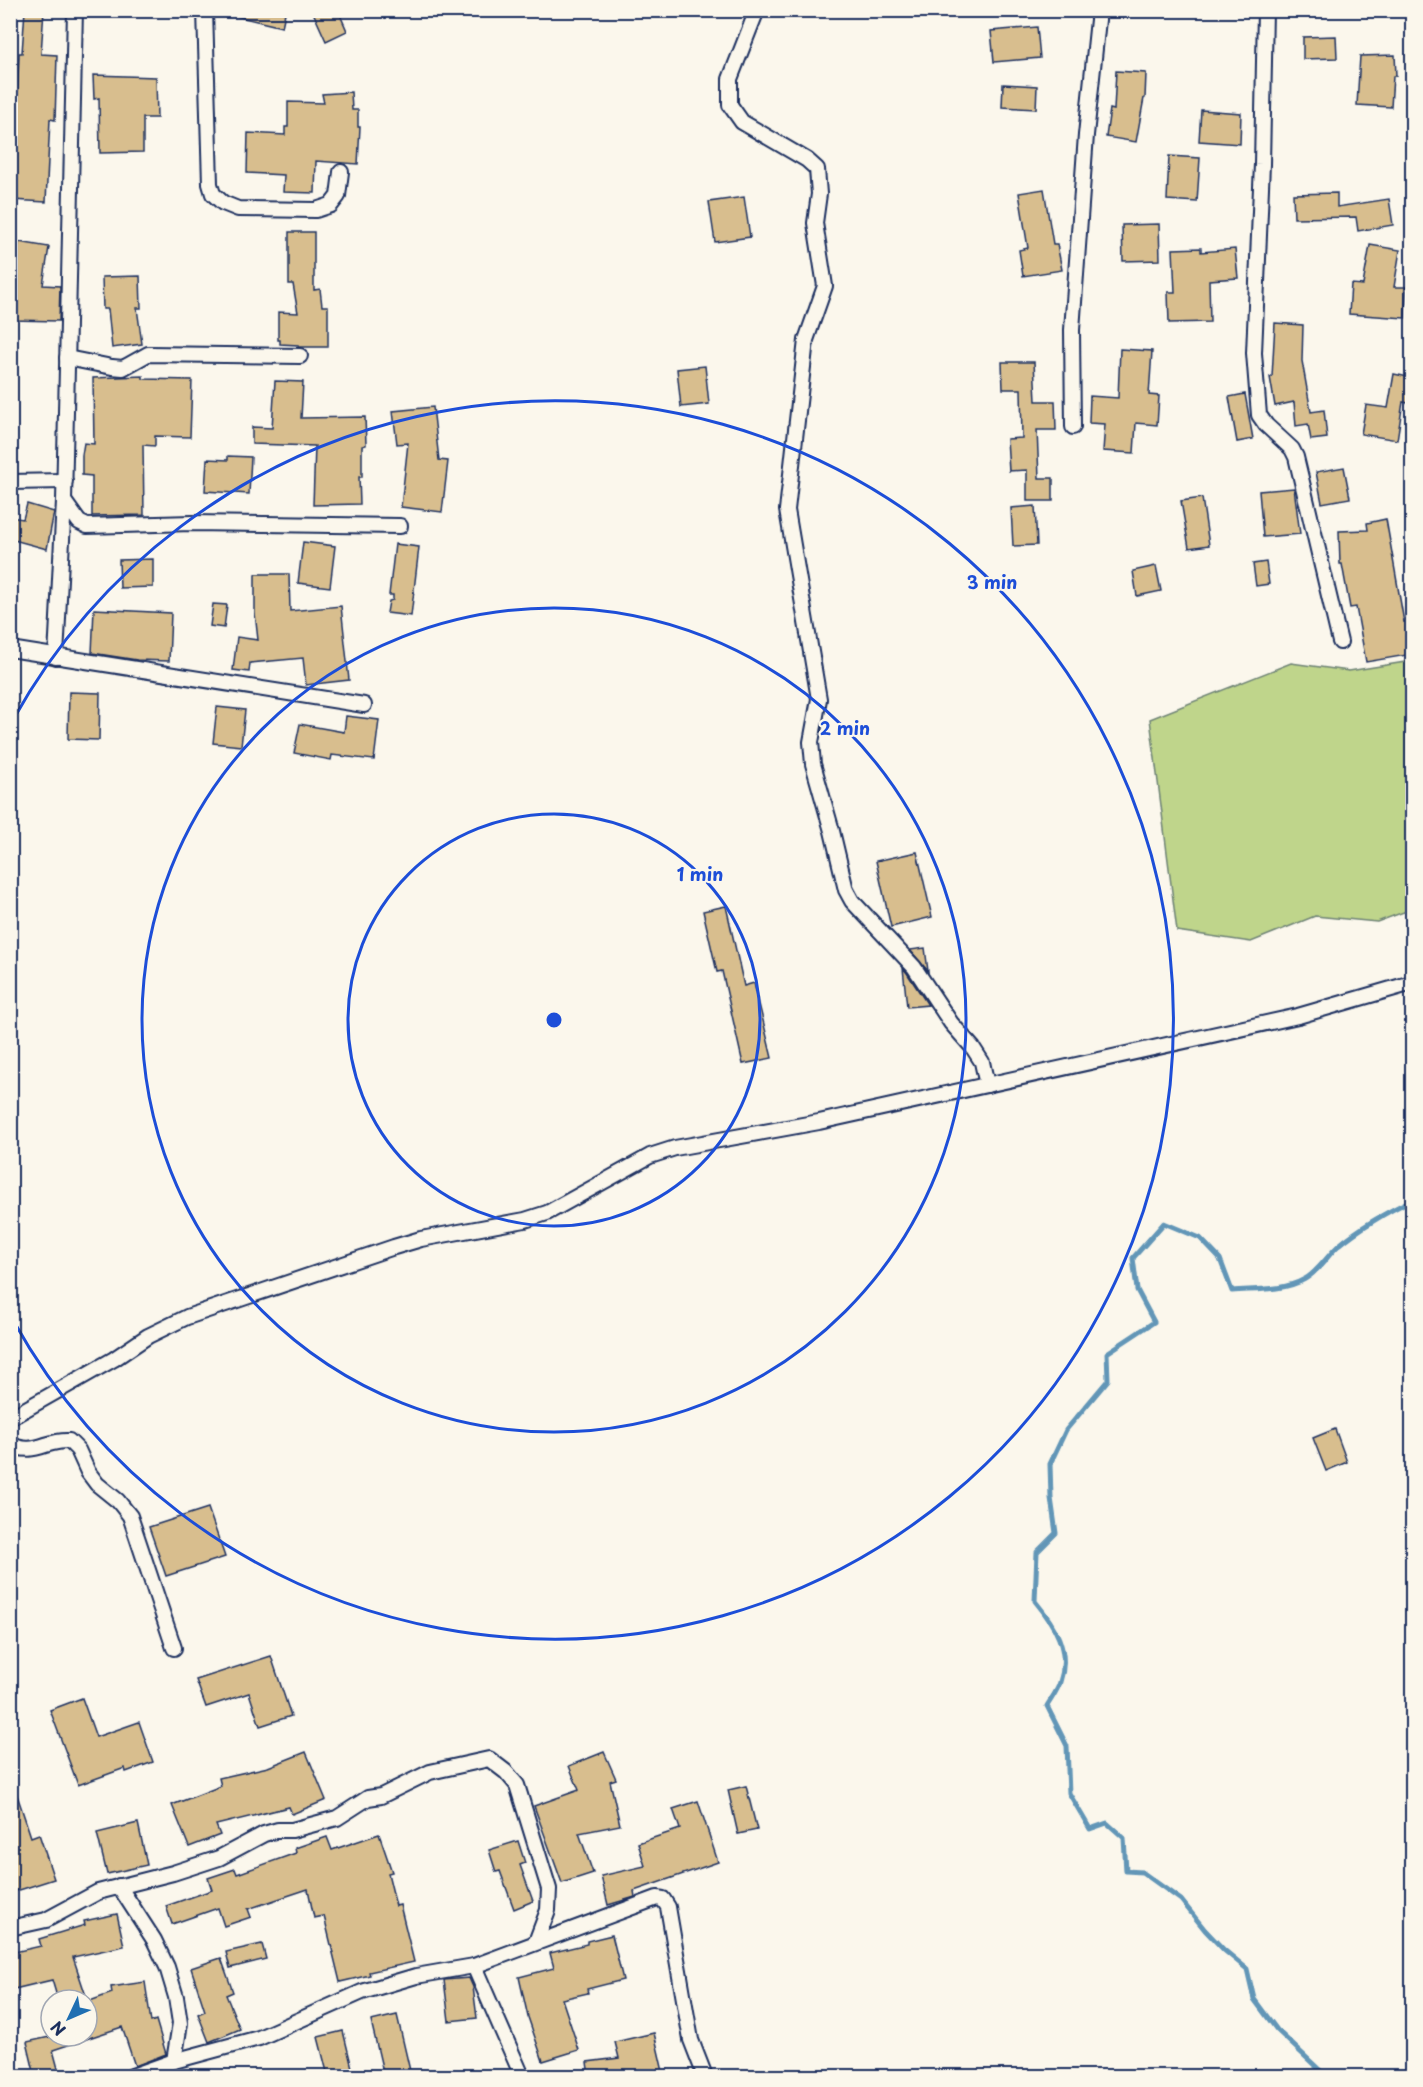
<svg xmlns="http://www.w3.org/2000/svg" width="1423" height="2087" font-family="'Playpen Sans',sans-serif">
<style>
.green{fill:#bfd58b;stroke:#6d8274;stroke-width:1.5}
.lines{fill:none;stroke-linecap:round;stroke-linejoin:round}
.stream{stroke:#6296b7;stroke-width:5}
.building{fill:#d8be8e;stroke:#1b2f5e;stroke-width:1.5}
.minor-casing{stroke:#1b2f5e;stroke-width:18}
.minor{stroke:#fbf7ec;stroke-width:14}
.ring{fill:none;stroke:#1d4ed8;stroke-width:3}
.centre{fill:#1d4ed8;stroke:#fbf7ec;stroke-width:3}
.ring-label{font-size:18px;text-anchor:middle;font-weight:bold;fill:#1d4ed8;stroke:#fbf7ec;stroke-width:4.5;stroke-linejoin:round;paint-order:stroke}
</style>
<rect width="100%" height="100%" fill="#fbf7ec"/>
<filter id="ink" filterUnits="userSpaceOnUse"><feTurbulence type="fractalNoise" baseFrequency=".0167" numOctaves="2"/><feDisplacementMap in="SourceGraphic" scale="12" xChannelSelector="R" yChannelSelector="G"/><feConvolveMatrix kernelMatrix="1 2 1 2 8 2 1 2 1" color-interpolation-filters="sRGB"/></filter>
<g filter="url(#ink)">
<!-- green -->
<path class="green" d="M1412,661V909L1377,922L1315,916L1251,942L1177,931L1150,719L1291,663L1349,671Z"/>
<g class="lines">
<!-- stream -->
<path class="stream" d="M1326,2076L1277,2030L1254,1999L1247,1969L1224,1950L1205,1930L1181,1900L1142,1872L1126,1871L1124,1838L1107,1823L1090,1829L1069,1793L1067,1746L1047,1706C1051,1699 1058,1690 1060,1682C1071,1650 1054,1624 1035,1601L1037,1552L1056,1533L1051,1498L1050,1464L1066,1430L1108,1380L1107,1353L1154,1322L1137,1290L1133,1258L1164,1223L1200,1238L1220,1259L1232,1291C1256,1289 1284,1291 1305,1279C1318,1272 1327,1256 1338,1246C1358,1229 1388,1211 1412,1200"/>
</g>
<!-- building -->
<g class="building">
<path d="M25,10H44L41,54L57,55L55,120L50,119L46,202L12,200L13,182H10V174L12,147H14L16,131L19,53H22Z"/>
<path d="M236,10H273L285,13L282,27L235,16Z"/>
<path d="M312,10H338L347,31L326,41Z"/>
<path d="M1037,27L1040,58L994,62L991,31Z"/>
<path d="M1336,36L1337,58L1303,59V37Z"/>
<path d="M1395,55L1396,76H1393L1391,107L1357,105L1360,56Z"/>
<path d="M1116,71L1146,73L1145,98H1144L1136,142L1106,137L1110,109L1114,110Z"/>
<path d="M93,75L156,77L157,118H143V152L100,153L99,98L94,99Z"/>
<path d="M1003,84L1037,86L1036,109L1002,107Z"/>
<path d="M351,92L352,110H358V127H360L358,164L316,161L315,193L283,192L284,175L247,173L248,133L285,135V127H288V102L324,103L322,94Z"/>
<path d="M1201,110L1241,113L1240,144L1199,141Z"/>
<path d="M1169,156L1200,158L1197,202L1167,200Z"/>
<path d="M1044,189L1053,244H1057L1062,270L1023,276L1019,250L1028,248L1019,193Z"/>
<path d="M1337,193V207L1389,199L1393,225L1358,231L1356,217L1294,218L1293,194Z"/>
<path d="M744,197L750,237L715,242L709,202Z"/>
<path d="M1159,224L1160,260L1123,261L1122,225Z"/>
<path d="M289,232H314V290L320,289L322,306H328V347H298V345L280,344V340H278V312L298,313L293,284H289Z"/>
<path d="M19,242L49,247L43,285L60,286L59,321L11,320L12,287Z"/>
<path d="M1370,245L1400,250L1394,287H1406L1405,318L1349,314L1351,284L1363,285Z"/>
<path d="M1201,248V252L1235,249L1238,278L1209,280L1210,322L1169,323L1168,292H1175L1173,249Z"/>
<path d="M140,276L141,308H137L142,344L112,348L108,309H103L102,277Z"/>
<path d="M1275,323L1303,325L1302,361L1311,412L1324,410L1327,438L1311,440L1308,424L1296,426L1294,402L1275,406L1270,377H1272Z"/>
<path d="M1120,349L1152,351L1149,395L1159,396L1157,425L1136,423L1134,453L1103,451L1105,424L1089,423L1090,396L1118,398Z"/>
<path d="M1002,362H1034L1036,401H1055L1056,430H1037L1039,478H1053V501H1027V470L1009,471L1007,439L1022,438L1021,389H1003Z"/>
<path d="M705,366L709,404L681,407L677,369Z"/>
<path d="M1394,374L1413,378V404L1403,402L1397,440L1361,434L1366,405L1388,408Z"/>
<path d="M143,376V379L192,380L190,437L155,436V446L143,445L144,515L92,516V476L82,475V455L84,443L94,444L93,378Z"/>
<path d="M275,381L303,382L301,418L365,417L366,445L362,446V477H359L360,504L313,505L315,446L252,444V427L272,428Z"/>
<path d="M1245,394L1253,439L1237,442L1229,397Z"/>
<path d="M433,407L439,460L448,461L442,512L401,507L408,443L397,444L393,411Z"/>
<path d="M228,456L251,457L249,494L205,491L207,459L228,460Z"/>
<path d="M1344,467L1350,498L1322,503L1316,472Z"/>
<path d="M1294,488L1300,534L1263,537L1259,491Z"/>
<path d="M1202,498L1209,545L1189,548L1181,501Z"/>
<path d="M27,504L54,512L47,549L10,539V517L23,519Z"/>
<path d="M1035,506L1037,545L1013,546L1011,508Z"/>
<path d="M1386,519L1404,622L1409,621L1413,654L1366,662L1356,607L1350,608L1342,564H1340L1339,531L1368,530L1367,523Z"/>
<path d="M303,542L335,546L330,587L298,583Z"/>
<path d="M395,544L419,547L411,616L387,613L389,601L393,600V595H389Z"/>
<path d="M153,559V587L120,588L119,560Z"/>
<path d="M1266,562L1269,584L1256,586L1253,564Z"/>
<path d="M1156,566L1161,591L1137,596L1133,571Z"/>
<path d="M255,574H289L290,611L341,606L349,680L306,685L303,658L250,663L249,672L233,670L237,637L258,640L255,613Z"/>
<path d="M213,604L227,605L224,628L210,626Z"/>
<path d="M94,609L171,613L169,661L137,660L92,653Z"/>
<path d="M69,692L100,693L99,740L68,739Z"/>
<path d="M217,707L245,710L241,746L213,743Z"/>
<path d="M346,716L379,720L374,760L332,755L331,760L294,753L300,724L344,732Z"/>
<path d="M917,852L932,917L891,927L876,861Z"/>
<path d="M726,906L744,986L754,983L772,1058L743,1064L722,971L717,972L703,911Z"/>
<path d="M925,948L928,971L910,950Z"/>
<path d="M903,968L907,973L928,1005L907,1007Z"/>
<path d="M1335,1429L1347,1462L1326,1471L1313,1438Z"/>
<path d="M208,1508L225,1557L166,1576L149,1527Z"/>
<path d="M271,1656L291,1716L260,1726L249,1693L206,1707L196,1680Z"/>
<path d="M82,1698L96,1737L139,1722L153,1762L126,1772L125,1768L78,1785L50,1710Z"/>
<path d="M306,1752L326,1800L292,1814L289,1807L216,1825L220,1835L189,1847L172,1805L221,1786L219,1778L268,1767Z"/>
<path d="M604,1752L616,1779L610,1781L620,1825L579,1833L593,1873L562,1883L534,1806L579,1790L569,1766Z"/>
<path d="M13,1783L31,1837L39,1834L54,1879L10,1893V1784Z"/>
<path d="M746,1786L757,1830L738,1834L728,1790Z"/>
<path d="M698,1801L718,1862L634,1891L635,1897L608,1905L601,1876L645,1866L638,1843L680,1829L673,1809Z"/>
<path d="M138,1823L147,1865L107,1874L97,1833Z"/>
<path d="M379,1834L392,1872L388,1873L396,1906L400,1905L414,1962L369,1972L370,1975L340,1982L324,1916L314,1918L308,1889L248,1909L251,1917L224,1926L218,1908L172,1924L166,1906L212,1890L208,1878L235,1869L237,1874L296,1853L295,1848L327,1837L332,1850Z"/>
<path d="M518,1841L525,1863L520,1865L533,1901L514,1909L500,1871L496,1872L489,1850Z"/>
<path d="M117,1914L124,1946L73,1957L86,1996L72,2000H58L52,1980L10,1990V1953L41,1946L39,1939L85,1925L84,1921Z"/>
<path d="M612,1935L623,1980L587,1989L588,1993L562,1999L579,2050L543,2061L528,2017L519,1977L554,1968L550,1953L587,1944V1941Z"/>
<path d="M262,1944L266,1959L230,1968L226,1952Z"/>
<path d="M221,1958L233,1992L226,1995L240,2029L209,2042L198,2014L205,2011L191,1968Z"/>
<path d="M469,1978L473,1987L477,2018L449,2021L444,1980Z"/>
<path d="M145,1982L151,2022L156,2020L166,2054L135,2066L122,2027L53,2050L60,2076H35L27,2042L54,2036H87V2002L112,1993L111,1987Z"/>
<path d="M397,2015L411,2075L384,2076L371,2021Z"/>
<path d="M343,2031L354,2076H328L318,2037Z"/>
<path d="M654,2033L664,2076H589L587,2062L619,2058L615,2042Z"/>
</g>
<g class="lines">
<defs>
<g id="minor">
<path d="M205,10L210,184L213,194L223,203L238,209L316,210L331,205L338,196L341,172"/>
<path d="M757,10L730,79V105L742,122L807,160L817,169L819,194L815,223L825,286L806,340L787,510L819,699L811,742L813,764L832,831L846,890L852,901L914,967L951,1023L973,1048L982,1062L987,1085"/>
<path d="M1265,10L1262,164L1254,353L1259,415L1266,425L1292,449L1296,457L1340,642"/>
<path d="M67,358L112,367L123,368L148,354L300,356"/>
<path d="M1073,427L1072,330L1086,135L1099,10"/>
<path d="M10,482L65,481"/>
<path d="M64,501L79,522L87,526L192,523L400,526"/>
<path d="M10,649L364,705"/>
<path d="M56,657L64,501L75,10"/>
<path d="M10,1418L114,1359L148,1336L187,1317L394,1247L421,1239L525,1220L547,1213L650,1156L675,1148L819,1122L1298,1016L1412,983"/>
<path d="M10,1444C34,1457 47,1439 69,1441L78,1450L88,1472L97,1484L118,1501L130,1516L174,1648"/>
<path d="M119,1886L154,1940L167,1967L176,1997L180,2023L174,2061"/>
<path d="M10,1928L46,1920L98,1892L173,1873L219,1858L264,1834L278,1830H292L337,1818L368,1798L381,1796L430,1772L489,1759L506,1772L517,1785L549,1889L548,1910L536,1942"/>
<path d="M474,1966L522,2076"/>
<path d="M132,2076L174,2061L259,2038L362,1992L416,1976L474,1966L657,1898L663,1899L668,1907L691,2040L705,2076"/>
</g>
</defs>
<!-- minor casing -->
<use href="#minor" class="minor-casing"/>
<!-- minor -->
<use href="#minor" class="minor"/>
</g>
</g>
<!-- distance rings -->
<g class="ring">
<circle cx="554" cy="1020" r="206"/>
<circle cx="554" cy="1020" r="412"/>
<path d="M13 720A619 619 0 1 1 13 1320"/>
</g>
<circle cx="554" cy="1020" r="9" class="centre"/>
<g class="ring-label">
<text x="992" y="589">3 min</text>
<text x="845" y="735">2 min</text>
<text x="700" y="881">1 min</text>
</g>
<!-- margin -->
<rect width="1423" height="2087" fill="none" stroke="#fbf7ec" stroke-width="36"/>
<rect x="18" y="18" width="1387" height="2051" fill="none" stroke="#1b2f5e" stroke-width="2" filter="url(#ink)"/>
<!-- north arrow -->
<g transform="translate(69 2018) rotate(226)"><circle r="28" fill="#fbf7ec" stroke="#a1a7b3" stroke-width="1.5"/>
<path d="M0-4.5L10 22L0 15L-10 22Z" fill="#1f6fb2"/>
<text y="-9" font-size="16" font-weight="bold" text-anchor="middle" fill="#1b2f5e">N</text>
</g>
</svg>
